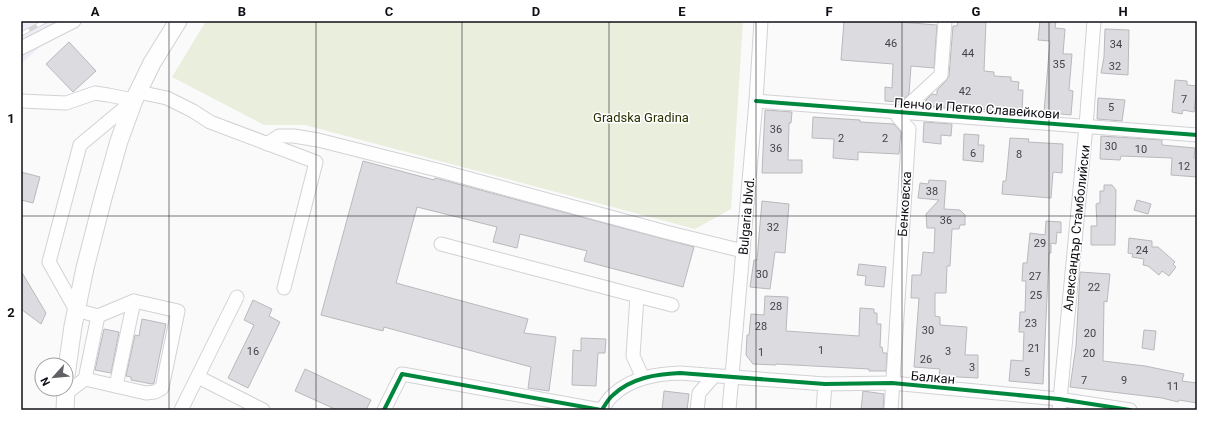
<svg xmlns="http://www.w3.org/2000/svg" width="1218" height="431" font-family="Roboto,sans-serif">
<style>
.built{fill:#efeef7}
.green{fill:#eaeedd}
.building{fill:#dcdbe0;stroke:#b9b8bb}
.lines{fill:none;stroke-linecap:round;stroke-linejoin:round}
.minor-casing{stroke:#d2d2d6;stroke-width:15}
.major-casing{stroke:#d2d2d6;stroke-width:19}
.minor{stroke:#fefefe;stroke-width:13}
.major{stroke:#fefefe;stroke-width:17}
.rail-casing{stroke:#d5d5d5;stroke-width:4.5}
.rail{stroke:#fff;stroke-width:3;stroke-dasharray:9;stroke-linecap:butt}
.cycleway-casing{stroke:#fff;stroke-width:6}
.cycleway{stroke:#00873e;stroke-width:4}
.grid{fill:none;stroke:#100f15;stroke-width:1;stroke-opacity:0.55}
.labels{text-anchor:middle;stroke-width:3;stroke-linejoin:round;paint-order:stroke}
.number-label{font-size:11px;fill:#434248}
.street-label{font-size:13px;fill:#100f15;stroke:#fff}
.park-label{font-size:13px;fill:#293200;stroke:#fff}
.neatline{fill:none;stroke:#100f15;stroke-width:1.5}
.grid-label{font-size:13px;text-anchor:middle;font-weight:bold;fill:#100f15}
</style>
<rect width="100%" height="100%" fill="#fafafb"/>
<!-- built -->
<path class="built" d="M21,21H69L21,64Z"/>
<!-- green -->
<path class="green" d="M206,21H743L731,209L695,229L305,125H264L172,77Z"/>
<!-- building -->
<g class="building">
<path d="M844,21H886L937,25L934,68L911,66L909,94L900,102L885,101V87L892,88L893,64L841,60Z"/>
<path d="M958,21H986L984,71L994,72V76L1011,77V81L1019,82L1018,90H1023L1022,112L925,106L926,100L932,94L937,95V90L946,81L949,76L953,26H957Z"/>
<path d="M1040,21H1056L1055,28L1065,29L1063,54H1072L1069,90L1073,91L1071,115L1044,112L1050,41L1038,40Z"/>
<path d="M1105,29L1129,30L1128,75L1101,73L1104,57Z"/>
<path d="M69,42L96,71L73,92L46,64Z"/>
<path d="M1175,80L1187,81V85L1197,86L1194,112L1183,110L1182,114L1172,112Z"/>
<path d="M1098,98L1125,100L1122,121L1097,119Z"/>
<path d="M765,110L792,112L791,123H789L788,160H802V173H762Z"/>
<path d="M813,117L860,120V122L894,124L901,132L899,154L858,152V160L833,158L834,139L812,138Z"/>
<path d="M924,122L952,124L951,136L941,135V144L923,142Z"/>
<path d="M964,134L979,135L978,145H984L983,162L963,160Z"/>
<path d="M1101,136L1162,140V145L1195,148L1194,158H1197V177L1171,175L1172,158L1121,156L1120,160L1100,159Z"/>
<path d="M1010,138L1029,139L1028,142L1063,144L1062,173L1053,172L1051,198L1002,194L1003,181H1006Z"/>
<path d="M363,161L434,180L435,178L439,179L694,247L683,287L584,261L587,251L520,234L517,248L493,242L497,227L417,207L396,283L528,319L524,333L556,337L549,391L528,388L531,367L384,327L383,331L321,315Z"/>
<path d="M21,172L40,177L33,203L21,200Z"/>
<path d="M929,180L946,181L944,209L960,210L965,215V225H960L959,229H952L950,266H947L946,293H935V316L940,317V325L967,327L965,355H978V378L939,376L940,369L914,367L919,298H911L912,275H921L923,252L934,253L935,228H927L926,214L939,200L918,198L920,183L928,184Z"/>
<path d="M1104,185H1112L1116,190L1115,245H1091V226H1097L1096,204L1100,203V191H1104Z"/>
<path d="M1137,200L1151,204L1148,214L1134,210Z"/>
<path d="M762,201L789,204L785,253L775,252L770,289L750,287L754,260H757Z"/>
<path d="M1046,221L1061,222V233L1057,232L1056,244L1051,243V253H1049L1043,384L1009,381L1011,360L1023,361L1024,332H1019L1020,312H1025L1026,281H1022L1023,263H1027L1030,233L1045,235Z"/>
<path d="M1129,238L1152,241V247H1158L1175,262L1173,264L1176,267L1169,276L1162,271L1159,275L1148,266L1143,265L1144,259L1132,257L1133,254L1128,253Z"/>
<path d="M859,264L886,267L884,287L865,285L866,276L857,275Z"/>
<path d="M21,271L46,313L41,324L21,309Z"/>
<path d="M1080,272L1110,274L1107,302L1104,301L1103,361L1145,366L1184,374L1182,381L1197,383V403L1179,400L1178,402L1162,398L1070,387L1076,346Z"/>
<path d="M765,296L788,297L786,331L859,336L860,308L874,309V313H877V324H881L880,347H882L883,353H887L886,371H869V369L776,364V365L753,364L746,355L747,335H749L751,314L764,315Z"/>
<path d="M253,300L272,309L269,316L280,322L248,388L228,378L254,325L244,320Z"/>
<path d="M142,319L166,324L154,383L152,384L131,380V377L126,376L135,335L139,336Z"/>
<path d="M104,329L119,332L111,373L95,370Z"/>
<path d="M1144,330L1156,331L1154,350L1142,348Z"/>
<path d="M581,338L606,339L605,353H598L596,386L572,385L573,350L581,351Z"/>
<path d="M305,369L371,400L366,410H337L295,391Z"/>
<path d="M664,391L689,394L687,410H662Z"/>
<path d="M863,391L884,394L883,410H861Z"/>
</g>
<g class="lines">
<defs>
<g id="minor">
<path d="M21,48L74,21"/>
<path d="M138,92L167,98L193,111L210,122L316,162L284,288"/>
<path d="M21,101L66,103L95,93L108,95L134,100"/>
<path d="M756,101L1197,135"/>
<path d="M267,144L279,136H294L318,140L441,171L666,232L743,251"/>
<path d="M441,244L672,305"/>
<path d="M637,296L633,356L643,378"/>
<path d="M198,377L263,410"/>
<path d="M85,379L146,393L155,392L162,388L178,311L134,301L98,316L76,310L49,262L80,145L134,100"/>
<path d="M116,386L134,301"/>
<path d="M65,394L85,379L98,316"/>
<path d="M181,410L237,297"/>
<path d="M384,410L402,374L601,410"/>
<path d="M602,410C605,405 608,399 613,395C631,378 656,374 680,373L825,384L892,383L1059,399L1130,410"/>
<path d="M697,410L699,393L714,376"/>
<path d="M729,410L756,101L761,21"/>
<path d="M823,410L825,384"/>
<path d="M891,410L909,129L898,117L901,112L941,75L945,21"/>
<path d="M1059,410L1086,126L1094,21"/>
</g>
<g id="major">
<path d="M66,376L73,326L85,268L103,198L119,141L134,100L152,63L178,21"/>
<path d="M65,410L66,389"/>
</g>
</defs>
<!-- minor casing -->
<use href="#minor" class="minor-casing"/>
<!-- major casing -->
<use href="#major" class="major-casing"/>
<!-- minor -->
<use href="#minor" class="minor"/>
<!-- major -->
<use href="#major" class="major"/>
<defs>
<path id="rail" d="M21,34L46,21"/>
</defs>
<!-- rail casing -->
<use href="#rail" class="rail-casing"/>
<!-- rail -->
<use href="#rail" class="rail"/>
<defs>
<g id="cycleway">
<path d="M756,101L1197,135"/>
<path d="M384,410L402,374L601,410"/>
<path d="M602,410C605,405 608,399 613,395C631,378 656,374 680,373L825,384L892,383L1059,399L1130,410"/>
</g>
</defs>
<!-- cycleway casing -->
<use href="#cycleway" class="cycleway-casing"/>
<!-- cycleway -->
<use href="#cycleway" class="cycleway"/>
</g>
<!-- grid -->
<path class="grid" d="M169,21V410M316,21V410M462,21V410M609,21V410M756,21V410M902,21V410M1049,21V410M21,216H1197"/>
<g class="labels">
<!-- number labels -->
<g class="number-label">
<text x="891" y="47">46</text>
<text x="1116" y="48">34</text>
<text x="968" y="57">44</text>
<text x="1059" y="68">35</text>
<text x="1115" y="70">32</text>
<text x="965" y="95">42</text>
<text x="1184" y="103">7</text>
<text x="1111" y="111">5</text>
<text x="776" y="133">36</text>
<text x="841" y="142">2</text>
<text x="885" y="142">2</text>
<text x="1111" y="150">30</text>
<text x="776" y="152">36</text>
<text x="1141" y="153">10</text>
<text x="973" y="157">6</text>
<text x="1019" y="158">8</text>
<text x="1184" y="170">12</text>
<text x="932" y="195">38</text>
<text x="946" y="224">36</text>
<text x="773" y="231">32</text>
<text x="1040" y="247">29</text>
<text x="1142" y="254">24</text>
<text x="762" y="278">30</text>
<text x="1035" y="280">27</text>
<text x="1094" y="291">22</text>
<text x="1036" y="299">25</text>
<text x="776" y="310">28</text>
<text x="1031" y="327">23</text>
<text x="761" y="330">28</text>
<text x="928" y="334">30</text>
<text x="1090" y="337">20</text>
<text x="1034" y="352">21</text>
<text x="821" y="354">1</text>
<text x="253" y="355">16</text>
<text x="948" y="355">3</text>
<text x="761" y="356">1</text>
<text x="1089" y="357">20</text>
<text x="926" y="363">26</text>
<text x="972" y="371">3</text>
<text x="1027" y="376">5</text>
<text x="1084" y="384">7</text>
<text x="1124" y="384">9</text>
<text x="1173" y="390">11</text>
</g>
<!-- street labels -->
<g class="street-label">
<text transform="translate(977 108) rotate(4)" y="5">Пенчо и Петко Славейкови</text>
<text transform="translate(904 204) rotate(-86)" y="5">Бенковска</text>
<text transform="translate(746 216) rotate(-85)" y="5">Bulgaria blvd.</text>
<text transform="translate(1076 228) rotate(-84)" y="5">Александър Стамболийски</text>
<text transform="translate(933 377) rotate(5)" y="5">Балкан</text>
</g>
<!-- park labels -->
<g class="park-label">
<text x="641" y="122">Gradska Gradina</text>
</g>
</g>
<!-- border -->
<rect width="1218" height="431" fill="none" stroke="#ffffff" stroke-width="44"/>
<!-- north arrow -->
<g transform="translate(54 377) rotate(243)"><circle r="19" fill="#ffffff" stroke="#9f9fa1"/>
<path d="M0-3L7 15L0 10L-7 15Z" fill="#626166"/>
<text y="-6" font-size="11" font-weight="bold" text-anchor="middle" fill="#100f15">N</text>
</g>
<rect x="22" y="22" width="1174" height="387" class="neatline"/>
<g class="grid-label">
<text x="95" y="16">A</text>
<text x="242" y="16">B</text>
<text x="389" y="16">C</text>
<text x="536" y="16">D</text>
<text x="682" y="16">E</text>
<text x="829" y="16">F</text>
<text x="976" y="16">G</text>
<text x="1123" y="16">H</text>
<text x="11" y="123">1</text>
<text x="11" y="317">2</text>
</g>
</svg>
